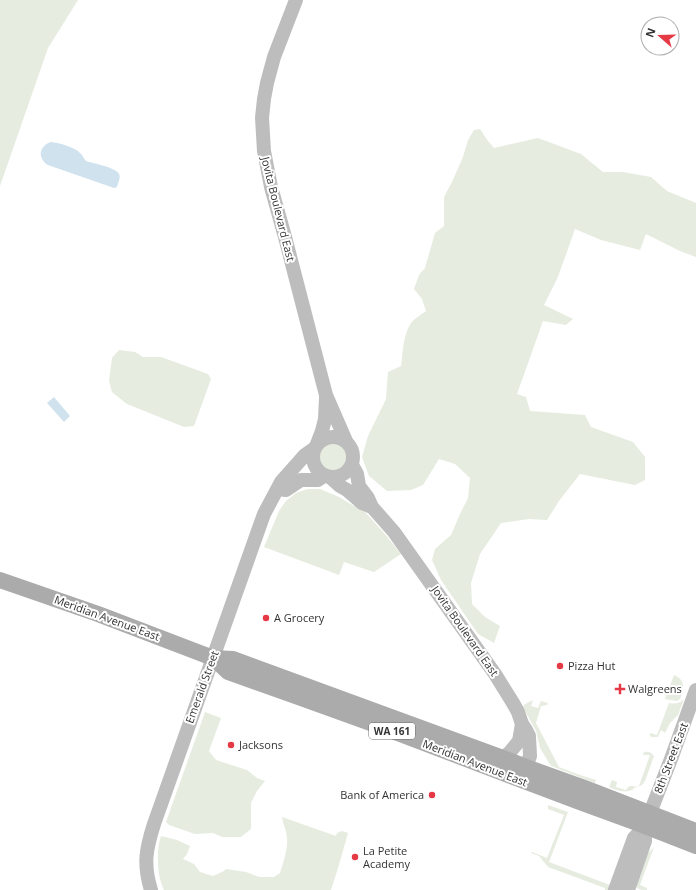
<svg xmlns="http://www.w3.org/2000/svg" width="696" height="890" font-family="'Open Sans',sans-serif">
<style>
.green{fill:#e6ecdf}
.water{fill:#cfe2ee}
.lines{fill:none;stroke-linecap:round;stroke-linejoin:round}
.secondary{stroke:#bdbdbd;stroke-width:14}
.primary{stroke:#ababab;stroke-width:16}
.poi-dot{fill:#e63946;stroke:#fff;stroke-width:1.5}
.labels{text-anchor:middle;stroke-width:4;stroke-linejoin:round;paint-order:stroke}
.shield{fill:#fff;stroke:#707070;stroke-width:1}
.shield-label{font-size:10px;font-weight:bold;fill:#333}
.street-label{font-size:11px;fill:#333;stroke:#fff}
.poi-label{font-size:11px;fill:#333;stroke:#fff;text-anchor:start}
</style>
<rect width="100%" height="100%" fill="#fff"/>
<!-- green -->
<g class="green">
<path d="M0,0H78L48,48L0,186Z"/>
<path d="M480,129L488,141L494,148L538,138L581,154L603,172H623L651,177L667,191L696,203V257L680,251L646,234L640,250L601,240L575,229L558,277L544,305L573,319L566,325L543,321L517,394L526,397L530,411L585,415L591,427L633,442L645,457V480L635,485L580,474L559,501L547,520L529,519L501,523L480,554L471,583L472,604L485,617L500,626L494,643L478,634L441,580L432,560L435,549L451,535L460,514L468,498L470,478L455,464L439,459L423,485L411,490L387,491L369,476L362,457L368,436L386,399L388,372L401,366C403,352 403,335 411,323C414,319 422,314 426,311L422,299L414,289L419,275L425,268L435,233L444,226V197L452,182L463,157L468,140L474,130Z"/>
<path d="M119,350L135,352L143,357H161L208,374L211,379L194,426L184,427L152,414L127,404L112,392L109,381L112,358Z"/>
<circle cx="332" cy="457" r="14"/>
<path d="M308,489H320L339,497L354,506L358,504L384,533L401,554L374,572L344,562L339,575L264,547L279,511L286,501L296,493Z"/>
<path d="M674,675C686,680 684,689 680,699L677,701L665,699Z"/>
<path d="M684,699L678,715L670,723L665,733L661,730L658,737H651L650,735V733L657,735L669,703C675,704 679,704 684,699Z"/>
<path d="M533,700L531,706L538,708L541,701L548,703L547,705L541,706L536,723L559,767L580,775L596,780L595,783L551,766L540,748L536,731L523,707L525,704Z"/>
<path d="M205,712L221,718L209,751L216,760L247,770L257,778L265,781L257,791L251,803V829L241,837H222L213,833L195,834L169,825L166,822Z"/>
<path d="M644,752C648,751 651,752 654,756L645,781C640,788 640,785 634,788C633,789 633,790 632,790C626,793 614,790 609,787L612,780L617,782L616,787L626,790C630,783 633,788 639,786L650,755H643Z"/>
<path d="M548,805L568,812L549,862L610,885L608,890H605V888L548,867L539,856L531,853L532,852L547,858L564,815L548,809Z"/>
<path d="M282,817L336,836L337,833L342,831L348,833L338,868L331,890H164C157,877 156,850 161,836L177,840L190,846L187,854L183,859L194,864L200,872L213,876L224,871L226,869L246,872L259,877H274L280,873C283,863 288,849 287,839C287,832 283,824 282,817Z"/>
<path d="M654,847L640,885L647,888V890C642,890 638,890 636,886L647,854Z"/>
</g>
<!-- water -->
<g class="water">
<path d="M51,142C59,143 75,147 80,153C83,155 83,158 86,161C93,163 117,168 119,174C121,177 118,183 117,187L114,188L48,165C37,158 39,146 51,142Z"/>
<path d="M54,397L70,416L64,422L47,403Z"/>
</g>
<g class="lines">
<!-- secondary -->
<g class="secondary">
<path d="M296,0L274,57L267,83L264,99L262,118L264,151L271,187L285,237L326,395L346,441"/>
<circle cx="333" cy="457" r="20"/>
<path d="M317,444L322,431L325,419L326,398"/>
<path d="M352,465L357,474L359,486L368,498L372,507L394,532L495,674L513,703L518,712L522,724L526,730L529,736L530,756L526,767"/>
<path d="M331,478L340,486L347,490L362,503L372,507"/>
<path d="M278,489L286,490L301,480H318L324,476"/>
<path d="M503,758L510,752L519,741L522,724"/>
<path d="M151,890C143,864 146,849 154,824L264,514L281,482L305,455L315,448"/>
<path d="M615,890L634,838L645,826"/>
<path d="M628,890L645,841V826L671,759L696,690"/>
</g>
<!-- primary -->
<g class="primary">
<path d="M0,580L98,614L213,658L233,659L503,758L526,767L582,787L696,831"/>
<path d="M213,658L228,672L301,698L387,729L577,801L637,823L696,846"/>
</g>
</g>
<!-- markers -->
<g class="poi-dot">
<circle cx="266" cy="618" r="4"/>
<circle cx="560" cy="666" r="4"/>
<path d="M618 683h4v4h4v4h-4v4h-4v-4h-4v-4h4z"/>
<circle cx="231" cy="745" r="4"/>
<circle cx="432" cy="795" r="4"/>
<circle cx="355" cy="857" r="4"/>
</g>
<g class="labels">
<!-- shield labels -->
<rect class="shield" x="369" y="723" width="46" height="16" rx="3"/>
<g class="shield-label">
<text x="392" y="735">WA 161</text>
</g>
<!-- street labels -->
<g class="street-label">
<text transform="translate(278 209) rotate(76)" y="4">Jovita Boulevard East</text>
<text transform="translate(107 618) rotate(20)" y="4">Meridian Avenue East</text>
<text transform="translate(465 631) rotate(55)" y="4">Jovita Boulevard East</text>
<text transform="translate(202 687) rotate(-70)" y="4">Emerald Street</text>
<text transform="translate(671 758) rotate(-69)" y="4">8th Street East</text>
<text transform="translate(475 763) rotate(21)" y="4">Meridian Avenue East</text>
</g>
<!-- poi labels -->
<g class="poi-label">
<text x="274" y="622">A Grocery</text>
<text x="568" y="670">Pizza Hut</text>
<text x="628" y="693">Walgreens</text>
<text x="239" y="749">Jacksons</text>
<text x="424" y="799" text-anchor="end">Bank of America</text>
<text x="363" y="855">La Petite<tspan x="363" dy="13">Academy</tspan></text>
</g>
</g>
<!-- north arrow -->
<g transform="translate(660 36) rotate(290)"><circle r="19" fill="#ffffff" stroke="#adadad"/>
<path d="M0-3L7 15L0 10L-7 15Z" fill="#e63946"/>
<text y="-6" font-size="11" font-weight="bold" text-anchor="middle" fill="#333333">N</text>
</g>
</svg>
